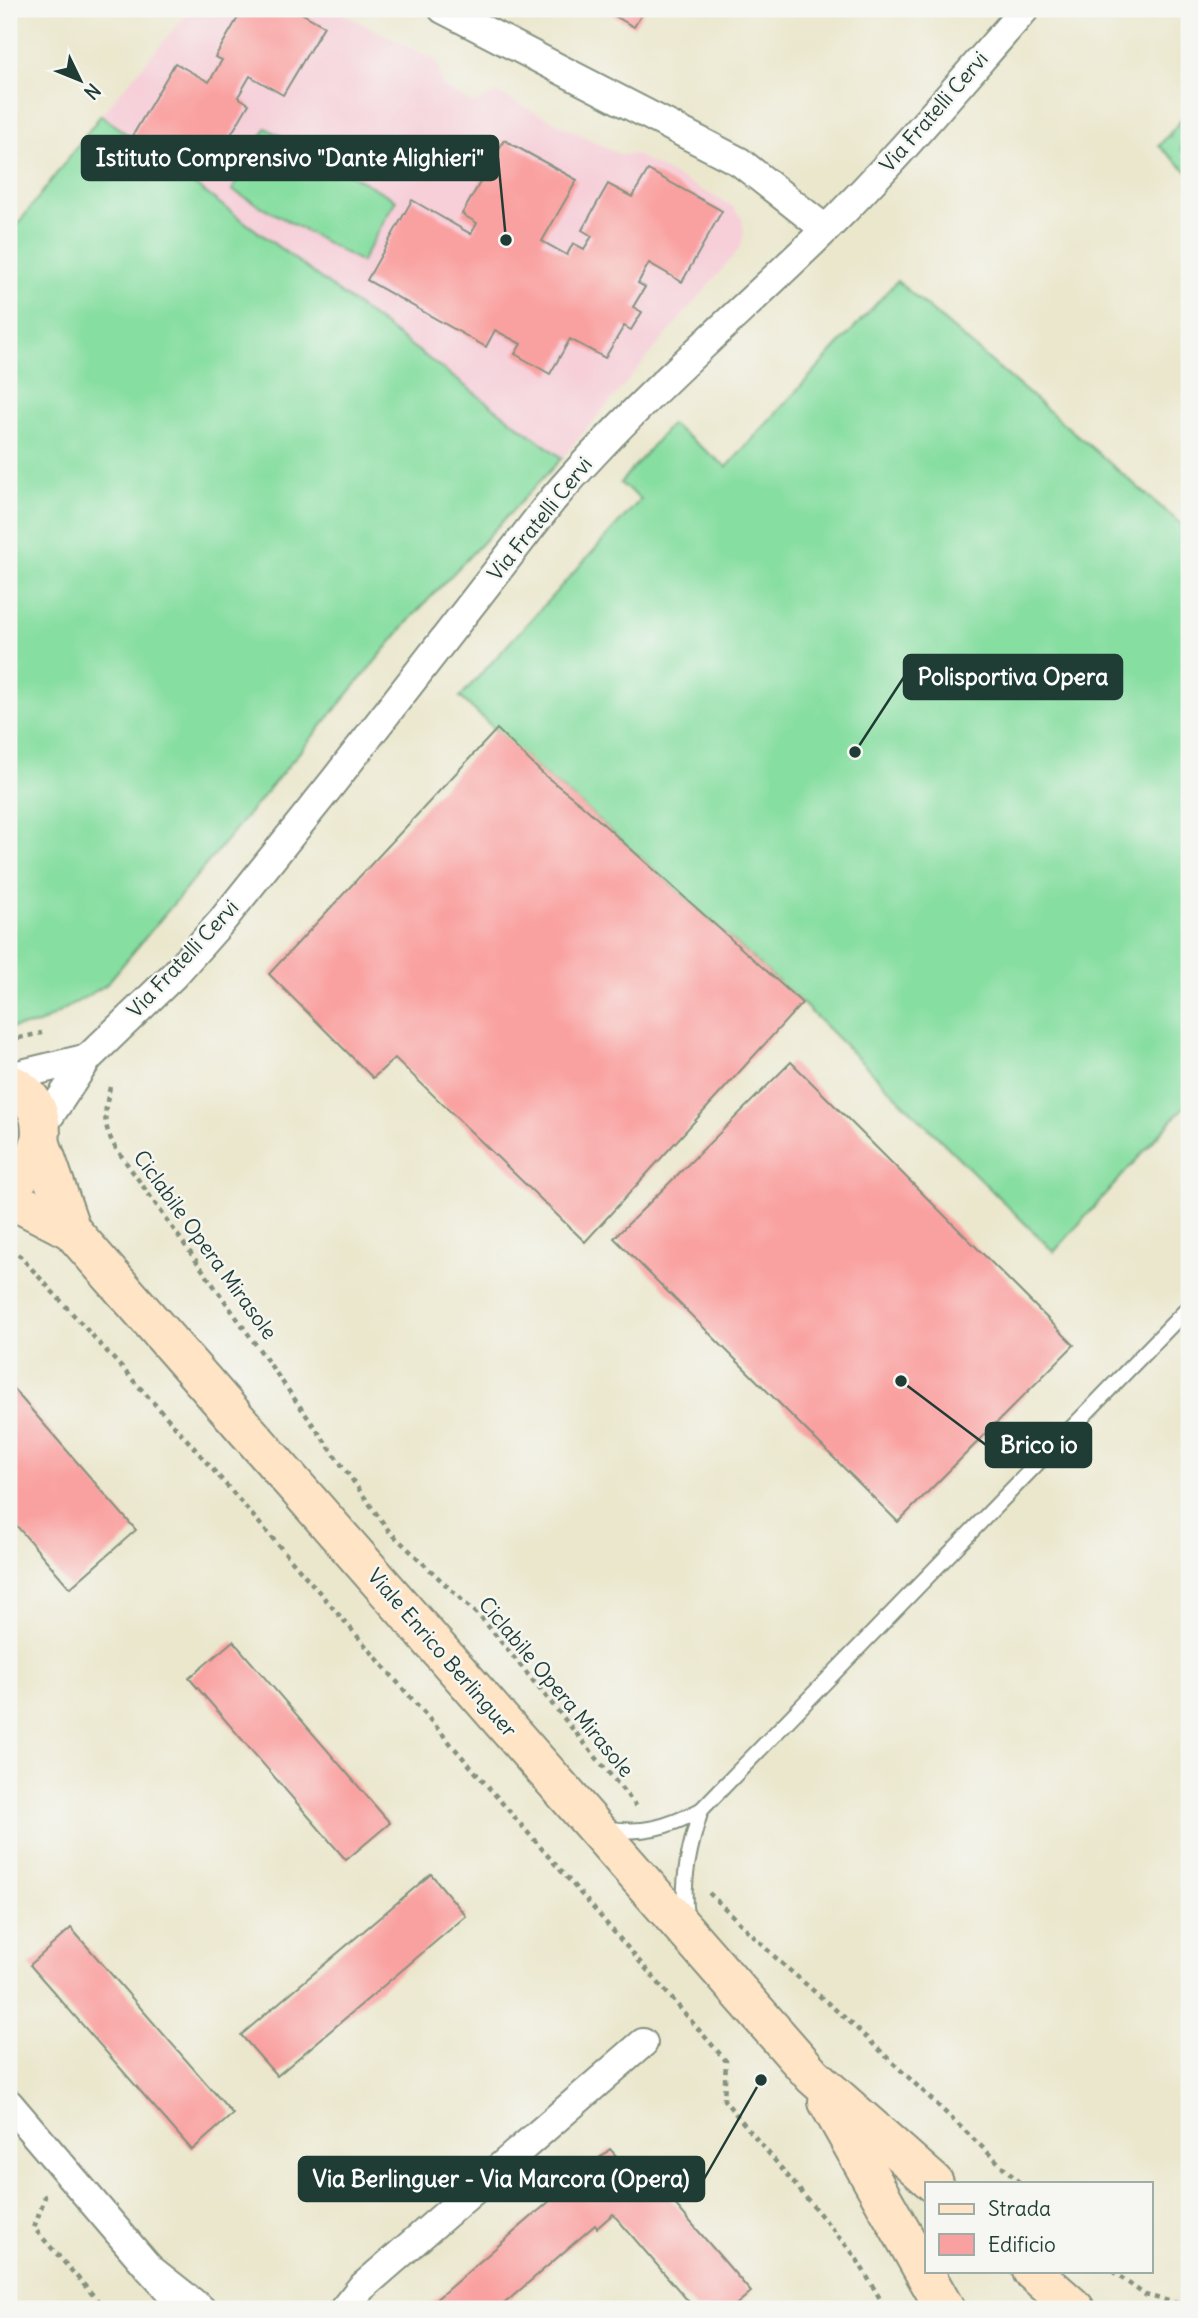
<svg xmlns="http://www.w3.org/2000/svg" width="1198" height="2318" font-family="Delius,sans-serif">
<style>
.built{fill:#f6cfd9}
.cemetery{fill:url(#cemetery-stones);stroke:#538e6a;stroke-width:2}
.pitch{fill:#87dea1;stroke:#538e6a;stroke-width:2}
.building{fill:#f9a1a0}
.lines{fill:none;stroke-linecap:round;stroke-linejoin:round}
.lane-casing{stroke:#859280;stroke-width:18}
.street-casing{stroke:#859280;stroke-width:32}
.secondary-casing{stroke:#859280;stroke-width:42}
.path{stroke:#859280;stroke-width:4.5;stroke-dasharray:5 5;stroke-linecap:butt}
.lane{stroke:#fff;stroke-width:14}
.street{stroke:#fff;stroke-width:28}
.secondary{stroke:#ffe4c6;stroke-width:38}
.labels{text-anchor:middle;stroke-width:5;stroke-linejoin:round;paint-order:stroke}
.street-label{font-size:21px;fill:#1f3d34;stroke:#f6f6f2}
.leader{fill:none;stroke:#1f3d34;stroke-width:2.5}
.callout-dot{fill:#1f3d34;stroke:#f6f6f2;stroke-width:2.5}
.callout{fill:#1f3d34;stroke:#1f3d34;stroke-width:2.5}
.callout-label{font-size:23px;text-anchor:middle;font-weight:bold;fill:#fff}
</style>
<defs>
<pattern id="cemetery-stones" width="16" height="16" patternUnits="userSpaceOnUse" patternTransform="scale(1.75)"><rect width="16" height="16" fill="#87dea1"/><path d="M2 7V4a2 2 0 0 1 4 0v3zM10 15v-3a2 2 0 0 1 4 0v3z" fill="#74bf8b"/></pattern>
</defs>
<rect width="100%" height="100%" fill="#f6f6f2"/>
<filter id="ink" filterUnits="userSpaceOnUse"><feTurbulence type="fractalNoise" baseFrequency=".0143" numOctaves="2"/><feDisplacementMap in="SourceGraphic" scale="14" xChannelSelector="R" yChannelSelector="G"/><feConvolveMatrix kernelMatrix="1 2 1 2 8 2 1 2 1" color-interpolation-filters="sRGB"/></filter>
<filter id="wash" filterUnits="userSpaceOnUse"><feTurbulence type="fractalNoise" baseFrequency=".00686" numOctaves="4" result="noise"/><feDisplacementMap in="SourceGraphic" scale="28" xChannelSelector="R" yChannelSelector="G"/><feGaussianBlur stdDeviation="1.57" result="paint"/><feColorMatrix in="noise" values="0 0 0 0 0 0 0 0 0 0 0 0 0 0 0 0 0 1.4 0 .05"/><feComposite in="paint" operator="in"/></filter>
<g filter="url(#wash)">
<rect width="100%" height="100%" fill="#ebe7cd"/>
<!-- built -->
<path class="built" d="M191,9H333L437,61L443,87L473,104L497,93L621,155L634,154L732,206L742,219L744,233L740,248L562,458L101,115Z"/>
<!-- cemetery -->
<path class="cemetery" d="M1189,111V173L1159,146Z"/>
<!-- pitch -->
<g class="pitch">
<path d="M101,115L562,458L412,617L106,985L39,1024L9,1028V236Z"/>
<path d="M266,128L396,200L361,262L232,190Z"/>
<path d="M897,281L1189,531V1101L1054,1252L802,1003L581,804L543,774L460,697L641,499L620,483L671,424L727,467Z"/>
</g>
<g id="blocks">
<!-- building -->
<g class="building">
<path d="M243,9H294L324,26L283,95L250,76L238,97L249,104L206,177L133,135L175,63L209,82L222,60L215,57Z"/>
<path d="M603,9H645L634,27Z"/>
<path d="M504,140L577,180L542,241L567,255L573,243L584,249L592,236L582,230L608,184L632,197L648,170L722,211L682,282L649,263L638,283L645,287L633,307L642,312L631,330L624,326L605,358L570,339L550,374L515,354L521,344L495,330L486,347L367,280L412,200L471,234L477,223L462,214Z"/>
<path d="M497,729L543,774L581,804L802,1003L585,1242L395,1058L373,1078L269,974Z"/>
<path d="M791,1062L1074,1345L898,1522L614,1238Z"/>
<path d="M9,1384L136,1530L70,1588L9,1517Z"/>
<path d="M233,1641L390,1823L346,1860L189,1678Z"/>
<path d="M431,1874L466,1916L277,2076L241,2035Z"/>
<path d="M71,1928L233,2114L192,2150L30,1965Z"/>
<path d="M610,2149L626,2167L636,2159L751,2292L731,2309H695L613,2214L597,2228L595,2225L498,2309H425Z"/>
</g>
</g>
</g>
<g filter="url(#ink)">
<use href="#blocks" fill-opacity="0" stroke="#859280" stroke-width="2"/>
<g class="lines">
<defs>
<g id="lane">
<path d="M701,1810L1189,1307"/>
<path d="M605,1828C642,1835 668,1827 701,1810C690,1845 681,1881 686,1917"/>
</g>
<g id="street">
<path d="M443,9L740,162L825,229"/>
<path d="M9,1077L88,1058"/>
<path d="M42,1127L88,1058L174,975L221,922L334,781L553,499C636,402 734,319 825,230C896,160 959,84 1025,9"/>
<path d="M9,2104L149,2268"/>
<path d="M186,2309L149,2268L201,2309"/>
<path d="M344,2309L361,2288L643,2043"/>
</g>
<g id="secondary">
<path d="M9,1083C53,1101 50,1163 9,1183"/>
<path d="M41,1144L71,1230"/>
<path d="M9,1198L71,1230L813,2076L934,2183"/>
<path d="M828,2102L945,2309"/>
<path d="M1032,2271L1075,2309"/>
</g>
</defs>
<!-- lane casing -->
<use href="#lane" class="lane-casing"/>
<!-- street casing -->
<use href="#street" class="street-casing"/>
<!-- secondary casing -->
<use href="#secondary" class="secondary-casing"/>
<!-- path -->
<g class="path">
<path d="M9,1040L42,1033"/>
<path d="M110,1087C104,1114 102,1123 115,1147L368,1502L389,1531L483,1620L636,1806"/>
<path d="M9,1249L20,1256L182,1434L726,2061L724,2100L855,2256L886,2309"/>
<path d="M709,1893L779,1961L851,2023L1020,2183"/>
<path d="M43,2195L45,2197L34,2228L100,2303L113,2309"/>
<path d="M1112,2271L1145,2295L1189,2306"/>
</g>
<!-- lane -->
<use href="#lane" class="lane"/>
<!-- street -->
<use href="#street" class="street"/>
<!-- secondary -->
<use href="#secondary" class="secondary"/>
</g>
</g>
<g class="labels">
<!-- street labels -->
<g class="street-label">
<text transform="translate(934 112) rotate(-49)" y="7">Via Fratelli Cervi</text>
<text transform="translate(540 519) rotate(-51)" y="7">Via Fratelli Cervi</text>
<text transform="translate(183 959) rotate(-47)" y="7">Via Fratelli Cervi</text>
<text transform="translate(205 1245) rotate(54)" y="7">Ciclabile Opera Mirasole</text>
<text transform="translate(442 1653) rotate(49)" y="7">Viale Enrico Berlinguer</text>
<text transform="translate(556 1687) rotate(50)" y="7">Ciclabile Opera Mirasole</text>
</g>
</g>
<!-- callouts -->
<path class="leader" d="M506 240L498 158M855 752L904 677M901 1381L986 1445M761 2080L704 2179"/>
<g class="callout-dot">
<circle cx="506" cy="240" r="7"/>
<circle cx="855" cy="752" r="7"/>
<circle cx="901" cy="1381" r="7"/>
<circle cx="761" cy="2080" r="7"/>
</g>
<g class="callout">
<rect x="82" y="136" width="416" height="44" rx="7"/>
<rect x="904" y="655" width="218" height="44" rx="7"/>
<rect x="986" y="1423" width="105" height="44" rx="7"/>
<rect x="299" y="2157" width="405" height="44" rx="7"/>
</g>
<g class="callout-label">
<text x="290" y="166">Istituto Comprensivo "Dante Alighieri"</text>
<text x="1013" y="685">Polisportiva Opera</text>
<text x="1039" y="1453">Brico io</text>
<text x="501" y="2187">Via Berlinguer - Via Marcora (Opera)</text>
</g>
<!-- margin -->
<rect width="1198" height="2318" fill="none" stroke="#f6f6f2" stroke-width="35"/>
<!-- legend -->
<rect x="925" y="2182" width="228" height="91" fill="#f6f6f2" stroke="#a0aca6" stroke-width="2"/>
<rect x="939" y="2204" width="35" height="10" fill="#ffe4c6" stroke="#a0aca6" stroke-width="2"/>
<text x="988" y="2216" font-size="21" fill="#1f3d34">Strada</text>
<rect x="939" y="2234" width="35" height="21" fill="#f9a1a0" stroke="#a0aca6" stroke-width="2"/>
<text x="988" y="2252" font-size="21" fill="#1f3d34">Edificio</text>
<!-- north arrow -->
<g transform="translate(80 80) rotate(133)" stroke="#f6f6f2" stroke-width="5" paint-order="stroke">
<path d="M0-5L12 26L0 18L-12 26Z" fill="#1f3d34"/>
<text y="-10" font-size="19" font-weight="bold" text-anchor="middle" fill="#1f3d34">N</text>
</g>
</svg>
